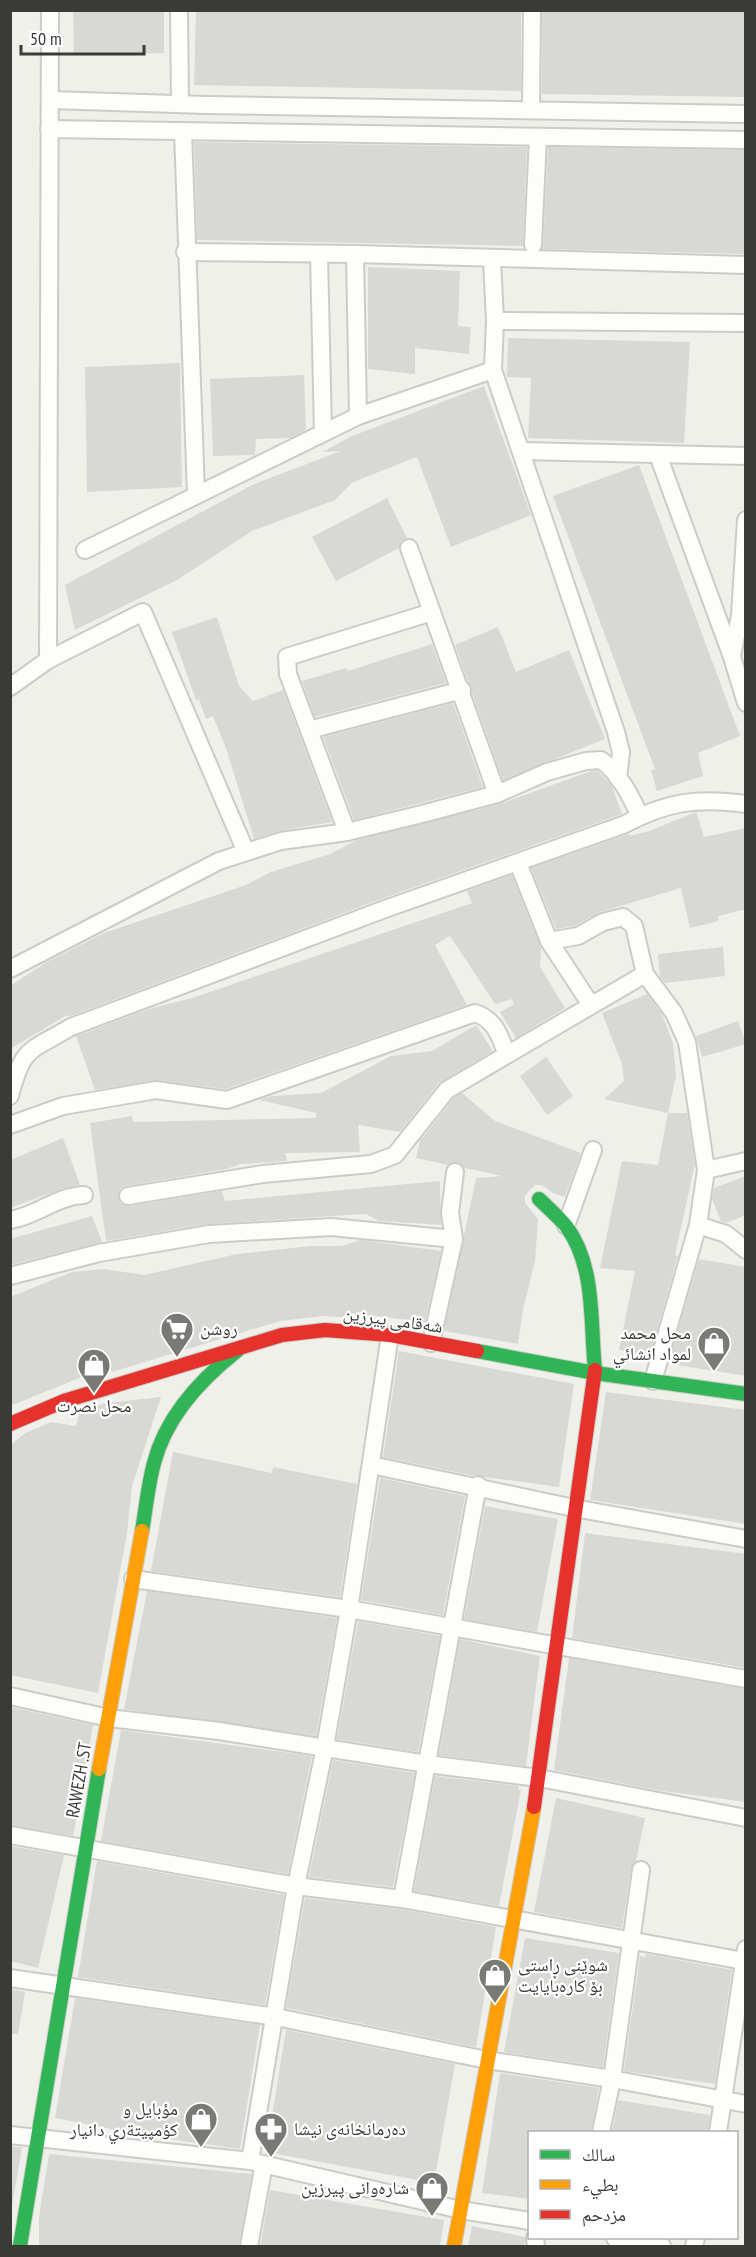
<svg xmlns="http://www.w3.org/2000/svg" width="756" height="2257" font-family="'PT Sans Narrow','Noto Naskh Arabic',sans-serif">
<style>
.building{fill:#d8d9d5}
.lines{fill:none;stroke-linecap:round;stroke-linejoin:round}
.street-casing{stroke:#cbccc7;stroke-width:20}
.fast-casing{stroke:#cbccc7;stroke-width:16}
.slow-casing{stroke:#cbccc7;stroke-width:16}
.jam-casing{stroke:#cbccc7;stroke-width:16}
.street{stroke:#fdfdfc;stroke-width:16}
.fast{stroke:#30b455;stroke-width:14}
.slow{stroke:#ff9f0a;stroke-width:14}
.jam{stroke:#e5322d;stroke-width:14}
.labels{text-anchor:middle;stroke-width:4.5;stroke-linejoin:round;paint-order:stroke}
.street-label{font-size:18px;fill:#3a3b37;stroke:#fff}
.poi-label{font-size:18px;fill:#3a3b37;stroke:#fff;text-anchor:start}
</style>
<rect width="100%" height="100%" fill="#eff0ea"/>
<!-- building -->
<g class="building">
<path d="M73,10H164V53L74,55Z"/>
<path d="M196,10H521V91L194,85Z"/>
<path d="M542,10H746V97L542,94Z"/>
<path d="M194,142L527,147L523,246L197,240Z"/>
<path d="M548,147L746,150V254L543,249Z"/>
<path d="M368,267L460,271L458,326L471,327L469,354L415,348V374L368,369Z"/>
<path d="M508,338L690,342L684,443L528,438L531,378L507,377Z"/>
<path d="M180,363L182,487L87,492L85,367Z"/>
<path d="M304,375L306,430L290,438L256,439L255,455L213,456L210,379Z"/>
<path d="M484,386L531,515L451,547L417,457L353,482L335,500L252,531L177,580L75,630L65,585L254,484L341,451L322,452L352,436Z"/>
<path d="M639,465L740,736L698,753L703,776L657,791L651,770L655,769L553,496Z"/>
<path d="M387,498L407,538L401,541L399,548L336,581L312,537Z"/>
<path d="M217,617L239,686L253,701L283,690L332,822L279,831L254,839L226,748L213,716L206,719L199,699L196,700L172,632Z"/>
<path d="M498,627L516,672L569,650L605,739L503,780L455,645Z"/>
<path d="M432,644L446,683L315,717L302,681L346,668L348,671Z"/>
<path d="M453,703L483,787L354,820L323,737Z"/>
<path d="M591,771H598L612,786L622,814L381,899L68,1017L67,1015L10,1049V986L45,963L104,933L246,885L271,872L330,854L357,840L500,804Z"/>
<path d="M696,812L704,837L746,828V909L718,916L719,921L690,928L681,888L600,912L574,926L556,929L531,868L629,834L630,836L649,831Z"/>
<path d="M512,875L541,948L540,967L565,1008L516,1038L500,1012L514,1004L512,999L495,1004L450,936L435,945L467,1005L226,1089L157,1080L95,1090L76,1036L152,1008L192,998L472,903L467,891Z"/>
<path d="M723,947L725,976L665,983L660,977L658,954Z"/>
<path d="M647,994L662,1014L673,1043L676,1076L668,1113L604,1099L624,1081L622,1064L602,1013Z"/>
<path d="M738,1021L746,1044L702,1057L696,1036Z"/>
<path d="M476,1025L493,1051L439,1083L400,1132L358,1125L360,1152L285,1153L287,1161L241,1164L226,1169L126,1186L121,1188L118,1197L120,1203L130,1206L222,1191L225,1201L440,1181L441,1225L379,1221L366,1214L208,1224L106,1241L90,1123L132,1116L133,1122L316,1118V1113L259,1100L271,1096L321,1093L391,1056L432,1051Z"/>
<path d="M546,1057L573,1096L547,1115L520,1076Z"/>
<path d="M462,1093L495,1121L581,1153L565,1197L553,1193L542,1185H535L525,1195V1203L538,1219L535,1261L523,1310L518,1344L444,1331L476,1178L502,1176L465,1168L457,1162L448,1165L416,1158L420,1141L454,1098Z"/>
<path d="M668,1113H687L695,1164L675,1255L678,1256L650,1355L619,1350L635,1271L600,1268L622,1161L658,1165Z"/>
<path d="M63,1138L80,1185L62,1189L10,1208V1160Z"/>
<path d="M746,1176V1215L726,1223L721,1221L712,1199L714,1188Z"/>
<path d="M92,1216L102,1242L10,1265V1239Z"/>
<path d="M361,1240L441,1251L425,1322L352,1313L351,1318L324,1316L280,1321L112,1372L109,1366L10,1406V1297L72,1272L104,1269L144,1275L237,1254L311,1246H341Z"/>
<path d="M699,1259L746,1267V1376L677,1365L678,1360L670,1358Z"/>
<path d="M399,1351L574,1384L559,1487L470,1475L383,1457Z"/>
<path d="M606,1392L746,1410V1524L590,1500Z"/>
<path d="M161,1397L132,1486L127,1533L98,1693L10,1675V1446L25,1433L51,1422L76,1426L80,1411L106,1403Z"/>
<path d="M173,1452L272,1473L273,1467L357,1484L340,1597L151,1571Z"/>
<path d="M380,1478L465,1496L443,1615L361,1600Z"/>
<path d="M485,1506L558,1519L537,1632L464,1619Z"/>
<path d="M585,1533L746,1554V1668L572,1638Z"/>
<path d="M147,1591L337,1618L316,1736L124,1709Z"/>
<path d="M358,1621L440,1636L418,1752L337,1739Z"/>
<path d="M460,1639L540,1656L526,1766L439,1755Z"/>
<path d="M569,1658L746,1689V1802L662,1791L554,1770Z"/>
<path d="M10,1707L93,1725L73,1836L10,1825Z"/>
<path d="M121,1730L312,1756L288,1874L101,1841Z"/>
<path d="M333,1760L415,1773L393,1887L309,1877Z"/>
<path d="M435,1776L519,1786L518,1789L521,1790L499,1906L414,1891Z"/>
<path d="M556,1798L645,1818L636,1861L631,1869L622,1928L534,1912Z"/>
<path d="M10,1846L64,1855L38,1968L10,1961Z"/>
<path d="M97,1861L284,1895L265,2005L78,1977Z"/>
<path d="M305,1898L400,1909L496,1927L476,2047L286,2008Z"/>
<path d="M525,1938L619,1953L603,2067L504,2052Z"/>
<path d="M646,1954L732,1970L715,2084L624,2071L640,1956L645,1957Z"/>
<path d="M10,1989L25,1992L18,2034H10Z"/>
<path d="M75,1998L260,2025L240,2149L147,2136L55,2118Z"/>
<path d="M286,2030L455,2064L434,2183L266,2152Z"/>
<path d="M500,2073L599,2088L591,2133H530V2199L482,2193Z"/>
<path d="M618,2100L710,2115L708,2133H612Z"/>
<path d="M10,2146L22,2147L11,2212H10Z"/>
<path d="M49,2154L252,2174L239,2247H39V2217Z"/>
<path d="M270,2190L444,2220L440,2247H260Z"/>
<path d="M472,2226L525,2237V2247H468Z"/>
</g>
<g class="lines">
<defs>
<g id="street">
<path d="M179,10L180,103"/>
<path d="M51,100L206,105L746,114"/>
<path d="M531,110L532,10"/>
<path d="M49,129L746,140"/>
<path d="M183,131L196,494"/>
<path d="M533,245L538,137"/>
<path d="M185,252L355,254L746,265"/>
<path d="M319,254L323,433"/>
<path d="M355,254L358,416"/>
<path d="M492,260L495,321L493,370L616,732L621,752L618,778"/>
<path d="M495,321L746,323"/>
<path d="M522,451L746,456"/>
<path d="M658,455L732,657L746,703"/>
<path d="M409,548L497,794"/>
<path d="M85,550L358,416L493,370"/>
<path d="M732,656L740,615L746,520"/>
<path d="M48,660L143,612L246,852"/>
<path d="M10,687L48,660L50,10"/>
<path d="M309,730L462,690"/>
<path d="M347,832L288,674L287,657L432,612"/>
<path d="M518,863L549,941L591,1005"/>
<path d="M549,941L578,936L603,922L623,917L634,926L645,974L674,1013L687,1042L706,1170L698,1225L653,1381"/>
<path d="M10,969L219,861L281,841L347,832L422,814L497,794L547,772L586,761L601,760C620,774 630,795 640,816"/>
<path d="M10,1096C23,1046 29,1052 71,1027L385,909L623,825C666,802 697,797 746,804"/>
<path d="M10,1125L63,1106L156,1090L227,1100L475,1013C494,1019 500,1035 506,1053"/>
<path d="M706,1170L746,1161"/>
<path d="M128,1196L263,1174L371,1164L395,1155L447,1090L645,974"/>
<path d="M10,1220C37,1216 56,1196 84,1195"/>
<path d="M698,1225L726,1234L746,1250"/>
<path d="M566,1226L593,1150"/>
<path d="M10,1276L99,1253L209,1234L331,1227L454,1239"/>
<path d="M431,1343L454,1239L450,1213L455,1172"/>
<path d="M371,1465L574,1508L746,1539"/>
<path d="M133,1579L349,1609L746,1679"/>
<path d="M10,1696L109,1718L219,1731L427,1764L539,1778L746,1818"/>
<path d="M10,1835L296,1886L402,1899L744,1961"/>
<path d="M402,1899L478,1485"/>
<path d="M10,1978L276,2017L487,2060L612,2079L746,2104"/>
<path d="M601,2132L612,2079L641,1870"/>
<path d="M718,2132L746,1949"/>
<path d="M10,2135L250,2161L461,2210L530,2221"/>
<path d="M250,2161L296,1886L325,1747L349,1609L390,1335"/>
<path d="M535,2238L536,2246"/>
<path d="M615,2238L662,2246"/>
<path d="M249,2246L264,2164"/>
<path d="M694,2246L696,2238"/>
</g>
<g id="fast">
<path d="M539,1199C548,1208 558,1216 566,1226C596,1266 590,1323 595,1370"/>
<path d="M477,1351L595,1373L746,1394"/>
<path d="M142,1531C146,1508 148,1485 154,1463C166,1416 201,1379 238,1350"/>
<path d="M20,2246L99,1769"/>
</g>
<g id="slow">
<path d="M99,1769L142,1531"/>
<path d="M454,2246L534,1807"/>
</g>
<g id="jam">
<path d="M10,1424L64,1401L282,1335L325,1330L390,1335L477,1351"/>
<path d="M534,1807L595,1370"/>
</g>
</defs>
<!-- street casing -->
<use href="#street" class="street-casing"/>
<!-- fast casing -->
<use href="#fast" class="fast-casing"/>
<!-- slow casing -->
<use href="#slow" class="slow-casing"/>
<!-- jam casing -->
<use href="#jam" class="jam-casing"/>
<!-- street -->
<use href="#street" class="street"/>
<!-- fast -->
<use href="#fast" class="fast"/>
<!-- slow -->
<use href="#slow" class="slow"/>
<!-- jam -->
<use href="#jam" class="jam"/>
</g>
<!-- icons -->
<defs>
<symbol id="supermarket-pin" viewBox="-11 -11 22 30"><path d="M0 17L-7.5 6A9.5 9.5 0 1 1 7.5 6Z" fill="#797a76" stroke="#fff"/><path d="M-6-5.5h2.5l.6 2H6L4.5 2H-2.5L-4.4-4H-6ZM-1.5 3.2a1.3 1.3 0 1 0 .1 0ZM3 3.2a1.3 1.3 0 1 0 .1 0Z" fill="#fff"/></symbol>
<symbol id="shop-pin" viewBox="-11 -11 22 30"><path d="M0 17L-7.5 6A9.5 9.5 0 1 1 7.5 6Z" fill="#797a76" stroke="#fff"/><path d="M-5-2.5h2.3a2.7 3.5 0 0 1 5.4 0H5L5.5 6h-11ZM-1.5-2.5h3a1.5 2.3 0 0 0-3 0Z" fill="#fff"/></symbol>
<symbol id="pharmacy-pin" viewBox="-11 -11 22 30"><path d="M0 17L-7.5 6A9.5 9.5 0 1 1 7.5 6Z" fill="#797a76" stroke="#fff"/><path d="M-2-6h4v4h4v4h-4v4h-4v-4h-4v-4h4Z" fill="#fff"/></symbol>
</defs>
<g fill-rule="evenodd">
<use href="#supermarket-pin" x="158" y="1310" width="38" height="52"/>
<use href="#shop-pin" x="695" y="1324" width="38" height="52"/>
<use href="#shop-pin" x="75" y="1346" width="38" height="52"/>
<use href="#shop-pin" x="476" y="1956" width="38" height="52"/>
<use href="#shop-pin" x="182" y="2100" width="38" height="52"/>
<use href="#pharmacy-pin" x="252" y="2110" width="38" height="52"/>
<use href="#shop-pin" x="413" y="2169" width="38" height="52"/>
</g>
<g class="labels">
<!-- street labels -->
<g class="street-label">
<text transform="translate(393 1320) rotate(8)" y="6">شەقامی پیرزین</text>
<text transform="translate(79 1780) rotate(-80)" y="6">RAWEZH .ST</text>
</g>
<!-- poi labels -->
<g class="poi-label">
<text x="200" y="1335">روشن</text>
<text x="691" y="1339" text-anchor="end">محل محمد<tspan x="691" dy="21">لمواد انشائي</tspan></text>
<text x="94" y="1412" text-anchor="middle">محل نصرت</text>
<text x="518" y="1971">شوێنی ڕاستی<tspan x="518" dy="21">بۆ کارەبایایت</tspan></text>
<text x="178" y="2115" text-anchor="end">مؤبايل و<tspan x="178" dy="21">كؤمپيتةري دانيار</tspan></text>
<text x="294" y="2135">دەرمانخانەی نیشا</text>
<text x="409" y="2194" text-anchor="end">شارەوانی پیرزین</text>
</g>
</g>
<!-- border -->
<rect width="756" height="2257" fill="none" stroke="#3a3b37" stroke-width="24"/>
<!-- legend -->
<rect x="528" y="2131" width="210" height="108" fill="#ffffff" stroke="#b0b1af" stroke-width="1.5"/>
<rect x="540" y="2150" width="30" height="9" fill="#30b455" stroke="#b0b1af" stroke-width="1.5"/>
<text x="582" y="2161" font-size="18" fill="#3a3b37">سالك</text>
<rect x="540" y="2180" width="30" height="9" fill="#ff9f0a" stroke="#b0b1af" stroke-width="1.5"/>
<text x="582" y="2191" font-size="18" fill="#3a3b37">بطيء</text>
<rect x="540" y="2210" width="30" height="9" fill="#e5322d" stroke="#b0b1af" stroke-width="1.5"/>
<text x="582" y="2221" font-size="18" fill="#3a3b37">مزدحم</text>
<!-- scale -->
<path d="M21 45v9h123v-9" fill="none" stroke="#3a3b37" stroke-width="3"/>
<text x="30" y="45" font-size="18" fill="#3a3b37" stroke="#ffffff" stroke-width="4.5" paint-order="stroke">50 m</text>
</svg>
